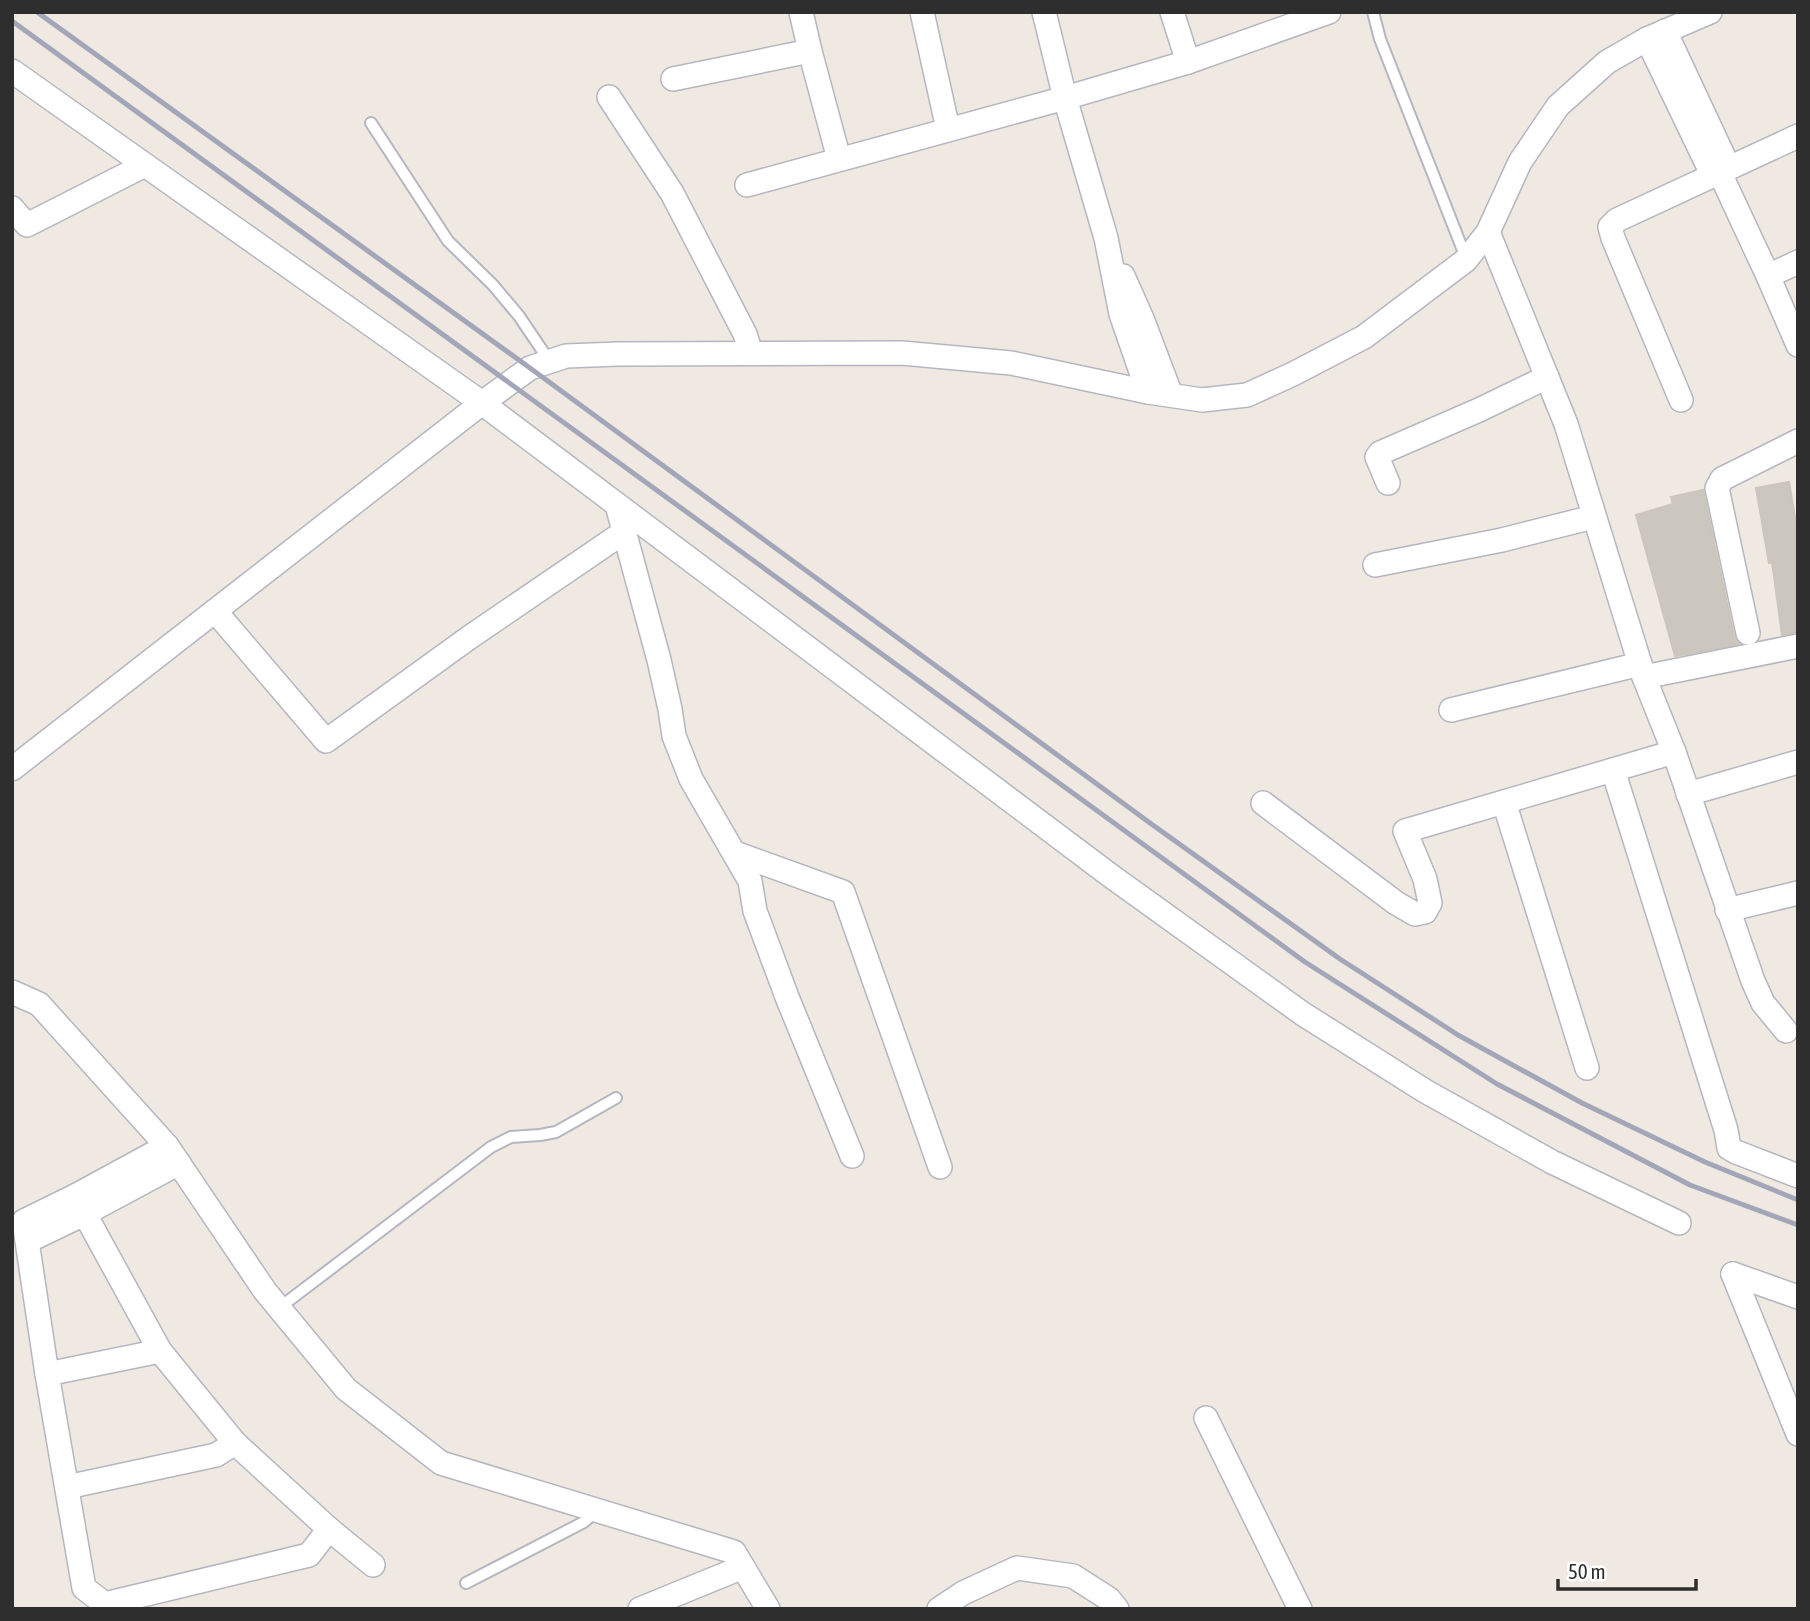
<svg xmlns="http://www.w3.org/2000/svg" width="1810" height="1621" font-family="'Asap Condensed',sans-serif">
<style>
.building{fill:#cbc7bf;stroke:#cbc5ba;stroke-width:2}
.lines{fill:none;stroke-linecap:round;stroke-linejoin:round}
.lane-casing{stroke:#b4b7c1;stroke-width:14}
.street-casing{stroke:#b4b7c1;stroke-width:26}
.lane{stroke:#fff;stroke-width:10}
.street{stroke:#fff;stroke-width:23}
.rail{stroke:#a3a6b8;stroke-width:5}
</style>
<rect width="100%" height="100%" fill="#efe9e1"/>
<!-- building -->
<g class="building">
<path d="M1789,482L1798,535V632L1782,635L1772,562L1769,563L1756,488Z"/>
<path d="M1703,490L1734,636L1739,644L1675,656L1636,515L1673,504L1671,497Z"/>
</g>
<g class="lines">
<defs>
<g id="lane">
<path d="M1373,12L1380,39L1466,258"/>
<path d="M371,123L448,241L493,285L519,316L550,362"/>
<path d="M279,1308L491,1147L511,1137L540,1135L556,1132L616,1098"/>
<path d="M466,1583L584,1522L598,1510"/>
</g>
<g id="street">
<path d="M801,12L810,51L839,159"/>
<path d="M922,12L948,129"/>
<path d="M1044,12L1065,98L1106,238L1121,314L1148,392"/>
<path d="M1172,12L1188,62"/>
<path d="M1665,31L1729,168"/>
<path d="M1647,39L1713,176"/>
<path d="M12,71L482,403L1111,876L1303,1014L1425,1091L1552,1162L1679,1223"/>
<path d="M673,79L810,51"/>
<path d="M609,97L672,193L745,334L751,353"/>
<path d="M1720,173L1768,276L1798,345"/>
<path d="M747,185L1065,98L1188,62L1329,12"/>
<path d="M12,208L27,225L145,165"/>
<path d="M1488,232L1566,424L1644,677L1674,752L1753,981L1763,1003L1786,1031"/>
<path d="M1123,276L1143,321L1171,395"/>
<path d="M1768,276L1798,262"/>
<path d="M1681,400L1613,238L1610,227L1617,220L1798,136"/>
<path d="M1388,483L1377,457L1380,453L1479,410L1547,377"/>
<path d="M617,505L659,660L670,709L674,736L691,779L750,881L755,911L787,997L852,1156"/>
<path d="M1375,565L1502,540L1593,517"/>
<path d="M215,611L326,741L470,637L624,532"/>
<path d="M1748,633L1717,488L1722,479L1798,441"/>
<path d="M1644,677L1798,646"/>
<path d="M1451,710L1640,664"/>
<path d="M12,769L482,403L530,368L566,356L618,354L902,353L1011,363L1148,392L1202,400L1247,395L1293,374L1364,337L1466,260L1488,232L1520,162L1558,106L1607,62L1647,39L1710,12"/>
<path d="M1613,770L1726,1130L1729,1148L1736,1152L1798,1176"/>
<path d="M1688,794L1798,762"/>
<path d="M1504,802L1587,1068"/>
<path d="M1263,803L1396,903L1415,914L1425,912L1430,903L1425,879L1405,831L1674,752"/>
<path d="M735,853L843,892L940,1167"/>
<path d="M1727,910L1798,893"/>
<path d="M12,992L39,1004L167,1146L265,1291L346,1389L441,1463L734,1552L768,1609"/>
<path d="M167,1146L75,1196L24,1221L47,1374L84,1588L105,1604L309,1555L329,1529"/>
<path d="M75,1196L160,1351L235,1443L329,1529L373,1565"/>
<path d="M28,1241L84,1214L179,1163"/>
<path d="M1733,1274L1798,1434"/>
<path d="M1733,1274L1798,1297"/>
<path d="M47,1374L160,1351"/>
<path d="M1206,1418L1300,1609"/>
<path d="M67,1487L216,1455L235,1443"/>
<path d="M640,1609L743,1567"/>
<path d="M939,1609L963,1593L1017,1568L1073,1576L1109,1599L1117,1609"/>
</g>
</defs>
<!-- lane casing -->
<use href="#lane" class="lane-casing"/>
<!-- street casing -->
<use href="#street" class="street-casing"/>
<!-- lane -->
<use href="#lane" class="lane"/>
<!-- street -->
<use href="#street" class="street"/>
<!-- rail -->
<g class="rail">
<path d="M37,12L530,368L1150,823L1340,959L1458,1035L1582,1103L1705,1162L1798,1200"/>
<path d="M12,21L1305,962L1497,1084L1690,1185L1798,1225"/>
</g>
</g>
<!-- border -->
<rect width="1810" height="1621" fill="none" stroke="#2e2e2e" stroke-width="28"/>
<!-- scale -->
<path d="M1558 1579v10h138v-10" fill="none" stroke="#2e2e2e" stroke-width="3.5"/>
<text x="1568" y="1579" font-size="21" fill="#2e2e2e" stroke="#ffffff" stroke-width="5" paint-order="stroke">50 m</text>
</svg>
